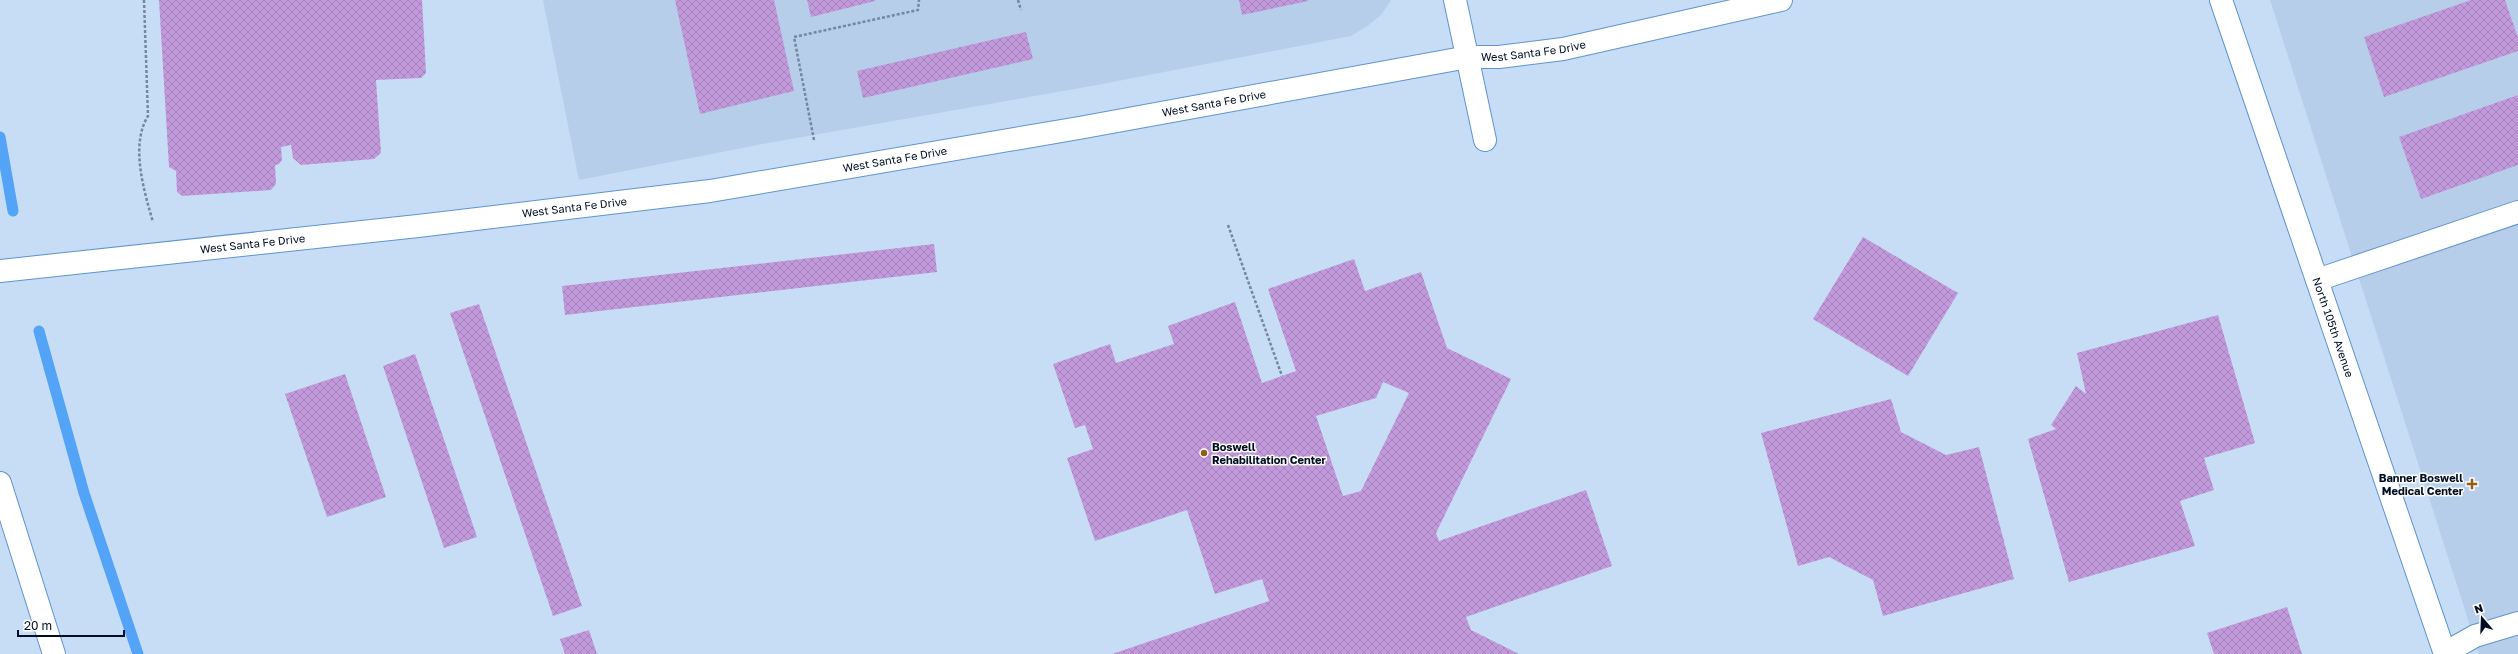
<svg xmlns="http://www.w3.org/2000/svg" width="2518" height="654" font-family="'Golos Text',sans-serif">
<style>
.built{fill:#b6cee9}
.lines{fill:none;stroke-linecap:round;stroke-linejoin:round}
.stream{stroke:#53a4f7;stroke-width:11}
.building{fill:url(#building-cross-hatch);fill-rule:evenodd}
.minor-casing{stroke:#5f94cd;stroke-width:24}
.path{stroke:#74879e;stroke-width:2.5;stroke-dasharray:3 2;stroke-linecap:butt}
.minor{stroke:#fff;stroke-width:22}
.poi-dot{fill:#925f10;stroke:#fcfcfc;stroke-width:1.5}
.labels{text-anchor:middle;stroke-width:3;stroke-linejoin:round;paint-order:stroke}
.street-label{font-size:11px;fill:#000e23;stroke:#fcfcfc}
.poi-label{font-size:11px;font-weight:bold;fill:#000e23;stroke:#fcfcfc;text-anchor:start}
</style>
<defs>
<pattern id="building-cross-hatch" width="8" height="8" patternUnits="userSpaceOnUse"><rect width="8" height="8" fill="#c29adc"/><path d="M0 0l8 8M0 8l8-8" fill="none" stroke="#a584bc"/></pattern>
</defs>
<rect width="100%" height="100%" fill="#c7ddf6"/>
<!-- built -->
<g class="built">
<path d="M543,0H1391L1381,15L1366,27L1351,36L1097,85L768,143L579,180Z"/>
<path d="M2270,0H2518V654H2479Z"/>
</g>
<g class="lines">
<!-- stream -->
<g class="stream">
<path d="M0,137L13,211"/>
<path d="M39,331L84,493L138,654"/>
</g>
</g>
<!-- building -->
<g class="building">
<path d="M159,0H422L426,73L421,78L376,80L381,153L374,159L301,165L293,158L291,145L281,147L282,160L279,164L275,165L276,184L271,190L182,196L177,192L176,171L169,167Z"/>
<path d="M675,0H774L794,91L700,114Z"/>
<path d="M807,0H875V1L811,17Z"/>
<path d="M1239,0H1308V1L1242,15Z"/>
<path d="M2471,0H2505L2518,38V51L2384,97L2364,37Z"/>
<path d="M1026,32L1033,59L863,98L857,71Z"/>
<path d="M2518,95V165L2421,199L2399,137Z"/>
<path d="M1863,237L1958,293L1908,376L1813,319Z"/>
<path d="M934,244L937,272L565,315L562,286Z"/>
<path d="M1354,259L1365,291L1421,272L1447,348L1511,379L1436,533L1439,541L1586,490L1612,566L1466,617L1471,630L1519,654H1112L1269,601L1262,579L1215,594L1187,510L1095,541L1067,458L1093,449L1085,425L1075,428L1053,364L1110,344L1116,363L1174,344L1168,326L1235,302L1262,383L1296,371L1268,289ZM1383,382L1409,393L1361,491L1343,496L1316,416L1376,398Z"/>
<path d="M479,304L582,606L553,616L450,313Z"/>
<path d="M2218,315L2255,443L2204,458L2214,490L2180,501L2195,546L2069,582L2028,439L2056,429L2051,425L2076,386L2086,394L2077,353Z"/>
<path d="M415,354L477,537L444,548L383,366Z"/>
<path d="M345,374L386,497L327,517L285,394Z"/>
<path d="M1891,399L1901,432L1946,455L1979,447L2014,579L1883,616L1873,580L1829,557L1798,566L1761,433Z"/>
<path d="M2287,607L2302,654H2214L2207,633Z"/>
<path d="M589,630L597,654H565L560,639Z"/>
</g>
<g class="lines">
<defs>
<g id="minor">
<path d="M1455,0L1485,140"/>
<path id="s1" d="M2221,0L2445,654"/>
<path id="s2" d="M0,271L418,226L710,191L1079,128L1468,57H1499L1563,49L1781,0"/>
<path d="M2317,280L2518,212"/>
<path d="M0,483L54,654"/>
<path d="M2445,653L2475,636L2518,623"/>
</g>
</defs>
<!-- minor casing -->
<use href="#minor" class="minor-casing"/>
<!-- path -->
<g class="path">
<path d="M144,0L148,116C130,145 144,191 153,222"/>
<path d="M1018,0L1021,10"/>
<path d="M814,140L794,37L918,10L919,0"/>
<path d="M1228,225L1282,376"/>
</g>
<!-- minor -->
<use href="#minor" class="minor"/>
</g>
<!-- markers -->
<g class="poi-dot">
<circle cx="1204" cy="453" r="4"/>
<path d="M2470 478h4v4h4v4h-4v4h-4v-4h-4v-4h4z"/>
</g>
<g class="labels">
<!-- street labels -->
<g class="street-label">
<text dy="4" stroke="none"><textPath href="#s2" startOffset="1550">West Santa Fe Drive</textPath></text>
<text dy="4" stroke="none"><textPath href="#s2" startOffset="1226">West Santa Fe Drive</textPath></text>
<text dy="4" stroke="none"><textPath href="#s2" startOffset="902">West Santa Fe Drive</textPath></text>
<text dy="4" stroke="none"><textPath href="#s2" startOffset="578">West Santa Fe Drive</textPath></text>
<text dy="4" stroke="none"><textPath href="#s2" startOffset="254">West Santa Fe Drive</textPath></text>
<text dy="4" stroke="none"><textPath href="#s1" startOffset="346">North 105th Avenue</textPath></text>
</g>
<!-- poi labels -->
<g class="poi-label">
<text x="1212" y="451">Boswell<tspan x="1212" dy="13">Rehabilitation Center</tspan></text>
<text x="2463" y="482" text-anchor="end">Banner Boswell<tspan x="2463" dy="13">Medical Center</tspan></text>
</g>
</g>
<!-- north arrow -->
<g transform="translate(2482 618) rotate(341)" stroke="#fcfcfc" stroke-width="3" paint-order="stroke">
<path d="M0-3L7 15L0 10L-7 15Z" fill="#000e23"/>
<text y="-6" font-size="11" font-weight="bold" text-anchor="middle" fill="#000e23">N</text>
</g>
<!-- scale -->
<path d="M18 630v6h106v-6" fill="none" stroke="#000e23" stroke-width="2"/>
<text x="24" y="630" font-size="12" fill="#000e23" stroke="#fcfcfc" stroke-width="3" paint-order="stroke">20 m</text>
</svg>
